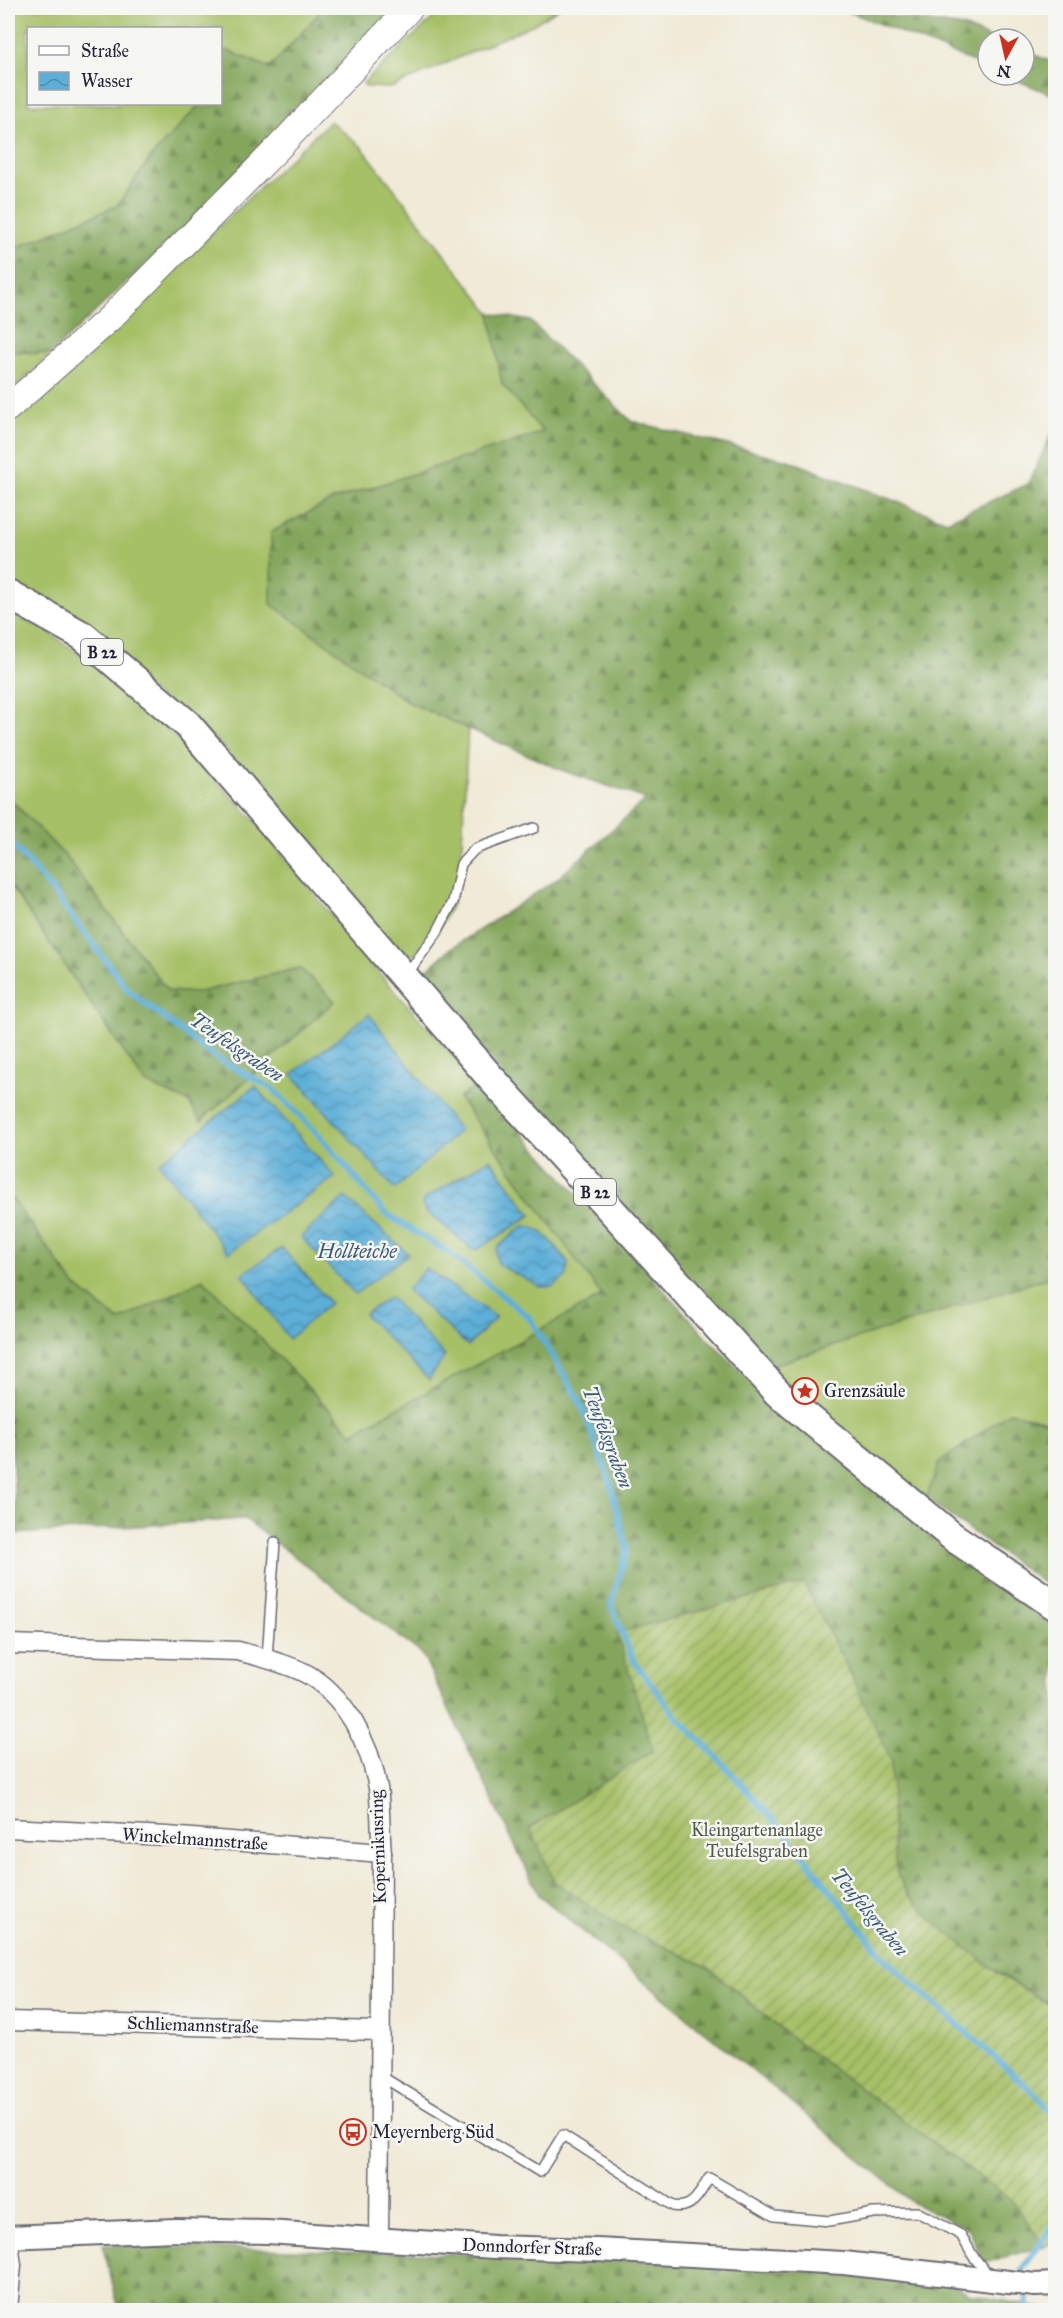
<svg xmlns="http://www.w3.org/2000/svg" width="1063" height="2318" font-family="'IM FELL Great Primer',serif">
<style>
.grass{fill:#a6c066;stroke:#647150;stroke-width:1.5;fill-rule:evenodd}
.forest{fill:url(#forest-firs);stroke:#53644b;stroke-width:1.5}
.garden{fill:url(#garden-furrows);stroke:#647150;stroke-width:1.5}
.water{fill:url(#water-waves);stroke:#40688a;stroke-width:1.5}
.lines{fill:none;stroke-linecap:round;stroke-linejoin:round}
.stream{stroke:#5dafd8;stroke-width:6}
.service-casing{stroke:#6a6871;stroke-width:12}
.minor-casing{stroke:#6a6871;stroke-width:21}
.tertiary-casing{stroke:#6a6871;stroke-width:26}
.secondary-casing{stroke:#6a6871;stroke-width:28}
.primary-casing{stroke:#6a6871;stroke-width:32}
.service{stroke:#fff;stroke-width:9}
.minor{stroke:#fff;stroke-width:18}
.tertiary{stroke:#fff;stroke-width:22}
.secondary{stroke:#fff;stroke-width:26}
.primary{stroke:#fff;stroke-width:28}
.labels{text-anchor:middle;stroke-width:5;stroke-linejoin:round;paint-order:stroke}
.shield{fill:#f6f6f2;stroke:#626272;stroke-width:1.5}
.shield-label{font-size:16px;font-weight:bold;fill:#22223b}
.poi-label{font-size:18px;fill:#22223b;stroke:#f6f6f2;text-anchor:start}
.park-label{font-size:18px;fill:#50594a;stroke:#f6f6f2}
.street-label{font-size:18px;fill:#22223b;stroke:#f6f6f2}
.water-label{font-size:20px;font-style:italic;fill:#3a5a7a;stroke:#f6f6f2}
</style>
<defs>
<pattern id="forest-firs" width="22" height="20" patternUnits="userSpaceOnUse" patternTransform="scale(1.5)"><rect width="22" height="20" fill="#84a65b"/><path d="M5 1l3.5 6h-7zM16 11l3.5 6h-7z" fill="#6c874c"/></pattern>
<pattern id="garden-furrows" width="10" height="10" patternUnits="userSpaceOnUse" patternTransform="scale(1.5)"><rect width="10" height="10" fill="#a6c066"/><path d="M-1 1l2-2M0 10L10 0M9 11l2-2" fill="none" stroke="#879c55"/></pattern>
<pattern id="water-waves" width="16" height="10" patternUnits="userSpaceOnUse" patternTransform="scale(1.5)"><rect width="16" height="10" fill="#5dafd8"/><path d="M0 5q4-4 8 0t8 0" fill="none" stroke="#4c8eb0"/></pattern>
</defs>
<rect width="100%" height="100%" fill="#f6f6f2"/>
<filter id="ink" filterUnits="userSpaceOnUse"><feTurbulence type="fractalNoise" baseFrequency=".0167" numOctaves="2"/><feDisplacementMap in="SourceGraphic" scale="12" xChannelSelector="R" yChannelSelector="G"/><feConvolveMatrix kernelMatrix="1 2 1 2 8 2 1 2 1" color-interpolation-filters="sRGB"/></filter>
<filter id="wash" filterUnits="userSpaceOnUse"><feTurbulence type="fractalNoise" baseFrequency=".008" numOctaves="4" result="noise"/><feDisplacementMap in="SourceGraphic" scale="24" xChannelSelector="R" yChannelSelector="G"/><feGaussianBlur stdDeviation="1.35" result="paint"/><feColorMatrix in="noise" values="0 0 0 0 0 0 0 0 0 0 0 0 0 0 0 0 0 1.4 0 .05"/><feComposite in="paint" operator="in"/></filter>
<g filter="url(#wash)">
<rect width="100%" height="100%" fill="#f0ead6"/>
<!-- grass -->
<g class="grass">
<path d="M8,8H324L270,68L226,50L221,62L220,28H28V104H200L152,156L117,206L8,251Z"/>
<path d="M444,8H559L534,24L391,88L366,87L363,83Z"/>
<path d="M330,121L361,146L491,314L502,384L544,432L333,500L271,532L408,702L468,728L461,864L453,902L436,934L413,956L401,957L220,744L8,581V426Z"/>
<path d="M8,351L51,354L8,394Z"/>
<path d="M8,612L45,630L113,678L166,727L256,822L378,972L479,1085L459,1098L603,1296L352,1433L203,1280L120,1321L75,1286L8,1193V882L145,1083L189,1102L300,968L195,993L168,991L66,857L8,797ZM490,1159L531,1215L480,1248L473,1250L425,1210L422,1204L426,1198Z"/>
<path d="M1055,1275V1423L1009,1412L926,1499L764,1368Z"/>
</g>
<!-- forest -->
<g class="forest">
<path d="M324,8H397L201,211L51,354L8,351V251L117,206L152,156L200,104H220L221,62L226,50L270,68Z"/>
<path d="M840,8L963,27L993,39H988V68Z"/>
<path d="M1024,51L1055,63V96L1004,75H1024Z"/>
<path d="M490,313L530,321L631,421L788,460L947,521L1028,484L1055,426V1275L764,1368L521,1098L422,974L450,949L556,880L646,799L564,771L408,702L271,604V532L333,500L543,432L502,384Z"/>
<path d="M8,797L66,857L168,991L195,993L300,968L335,1001L201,1121L189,1102L145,1083L8,882Z"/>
<path d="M479,1085L708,1339L767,1397L922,1527L1055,1628V2008C1010,1981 918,1925 898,1876C887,1848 892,1792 891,1761L653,1751L530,1828L620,1926L708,1967L788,2035L1012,2201L1044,2246L984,2263L969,2229L913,2203L539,1895L422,1654L245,1519L17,1534L10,1422L8,1423V1193L75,1286L119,1321L203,1279L352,1433L602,1296L459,1098Z"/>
<path d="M1009,1412L1055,1423V1591L926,1499L939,1463Z"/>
<path d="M103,2245L599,2258L946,2281L970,2294L1052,2310H119Z"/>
</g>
<!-- garden -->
<path class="garden" d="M804,1583L851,1675L891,1761L893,1847L897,1874L908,1894L934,1922L1000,1975L1055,2008V2243L1044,2246L1012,2201L788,2035L708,1967L620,1926L555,1882L530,1828L653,1751L617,1633Z"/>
<!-- water -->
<g class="water">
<path d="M369,1014L460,1131L395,1189L292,1074Z"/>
<path d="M255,1086L335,1177L228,1253L159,1163Z"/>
<path d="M490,1159L531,1215L480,1248L473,1250L425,1210L422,1204L426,1198Z"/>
<path d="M345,1197L408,1254L355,1294L301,1237Z"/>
<path d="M523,1226C543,1225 556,1248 568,1262L567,1276L552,1287H540L499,1265L496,1257L497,1248Z"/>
<path d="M282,1248L330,1303L289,1339L242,1274Z"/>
<path d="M426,1268L496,1317L468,1346L407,1290Z"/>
<path d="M390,1297L445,1356L429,1380L364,1314Z"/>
</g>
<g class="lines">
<!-- stream -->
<g class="stream">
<path d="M8,839L52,890L129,991L216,1058L272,1088L322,1138L385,1213L451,1254L529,1317L580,1401L610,1481L627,1550L611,1604L633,1660L677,1717L718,1758L786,1834L886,1960L1040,2098L1056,2119"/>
<path d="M1033,2310L1028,2306L1022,2269L1056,2221"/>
</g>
</g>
</g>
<g filter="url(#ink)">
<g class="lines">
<defs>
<g id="service">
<path d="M407,974L436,934L453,902L461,864L475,849L534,828"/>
<path d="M267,1658L275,1542"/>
<path d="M379,2075L540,2172L563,2135L673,2206C693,2210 700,2193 709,2178L774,2216L830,2221L873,2213L917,2212L961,2235L973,2256L989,2276"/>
</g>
<g id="minor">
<path d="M8,1644L238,1651C260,1657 282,1662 303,1672C345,1693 370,1744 378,1788C381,1809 380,1832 382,1853L379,2239"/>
<path d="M8,1828L167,1836L382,1853"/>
<path d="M8,2021L379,2031"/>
<path d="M8,2309L12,2265L8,2237"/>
</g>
<path id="tertiary" d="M8,2237L175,2230L267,2232L495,2247L597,2250L844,2263L1035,2285L1056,2284"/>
<path id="secondary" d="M8,408L110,318L280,146L410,8"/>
<path id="primary" d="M8,594L83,636L187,724L490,1077L778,1393L953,1537L1056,1606"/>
</defs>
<!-- service casing -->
<use href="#service" class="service-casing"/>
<!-- minor casing -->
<use href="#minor" class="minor-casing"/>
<!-- tertiary casing -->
<use href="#tertiary" class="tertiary-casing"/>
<!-- secondary casing -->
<use href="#secondary" class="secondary-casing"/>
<!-- primary casing -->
<use href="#primary" class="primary-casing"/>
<!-- service -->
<use href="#service" class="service"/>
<!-- minor -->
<use href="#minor" class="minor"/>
<!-- tertiary -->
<use href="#tertiary" class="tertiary"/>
<!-- secondary -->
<use href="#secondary" class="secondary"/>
<!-- primary -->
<use href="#primary" class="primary"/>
</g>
</g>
<!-- icons -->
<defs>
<symbol id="sight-ring" viewBox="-11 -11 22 22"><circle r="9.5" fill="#f6f6f2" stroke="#c8321e" stroke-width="1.5"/><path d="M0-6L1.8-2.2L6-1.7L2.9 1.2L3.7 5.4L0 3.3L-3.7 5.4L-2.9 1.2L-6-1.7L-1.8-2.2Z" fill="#c8321e"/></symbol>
<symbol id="bus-ring" viewBox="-11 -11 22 22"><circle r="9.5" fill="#f6f6f2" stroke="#c8321e" stroke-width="1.5"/><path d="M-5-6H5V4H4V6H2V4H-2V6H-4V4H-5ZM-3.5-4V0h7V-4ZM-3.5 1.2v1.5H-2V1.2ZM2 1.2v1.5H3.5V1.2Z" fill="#c8321e"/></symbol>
</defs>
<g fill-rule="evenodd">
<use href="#sight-ring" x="790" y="1376" width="30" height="30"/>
<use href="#bus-ring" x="338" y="2117" width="30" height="30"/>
</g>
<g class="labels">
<!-- shield labels -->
<g class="shield">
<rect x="81" y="639" width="42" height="26" rx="4.5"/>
<rect x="574" y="1179" width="42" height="26" rx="4.5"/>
</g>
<g class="shield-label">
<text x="102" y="658">B 22</text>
<text x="595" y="1198">B 22</text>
</g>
<!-- poi labels -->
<g class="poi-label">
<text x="824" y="1397">Grenzsäule</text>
<text x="372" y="2138">Meyernberg Süd</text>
</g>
<!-- park labels -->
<g class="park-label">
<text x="757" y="1836">Kleingartenanlage<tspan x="757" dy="21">Teufelsgraben</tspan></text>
</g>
<!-- street labels -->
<g class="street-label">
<text transform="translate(195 1839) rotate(4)" y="6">Winckelmannstraße</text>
<text transform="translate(378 1847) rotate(-92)" y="6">Kopernikusring</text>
<text transform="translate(193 2025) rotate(2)" y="6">Schliemannstraße</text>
<text transform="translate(532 2247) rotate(2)" y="6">Donndorfer Straße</text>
</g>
<!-- water labels -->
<g class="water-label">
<text transform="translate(237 1047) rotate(34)" y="7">Teufelsgraben</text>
<text x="357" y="1258">Hollteiche</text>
<text transform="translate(608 1437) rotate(69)" y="7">Teufelsgraben</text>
<text transform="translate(870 1912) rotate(50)" y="7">Teufelsgraben</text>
</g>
</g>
<!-- margin -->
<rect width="1063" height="2318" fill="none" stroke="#f6f6f2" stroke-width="30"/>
<!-- legend -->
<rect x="27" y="27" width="195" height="78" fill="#f6f6f2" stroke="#a1a1a9" stroke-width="1.5"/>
<rect x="39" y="46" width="30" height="9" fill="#ffffff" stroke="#a1a1a9" stroke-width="1.5"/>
<text x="81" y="57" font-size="18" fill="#22223b">Straße</text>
<rect x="39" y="72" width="30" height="18" fill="url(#water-waves)" stroke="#a1a1a9" stroke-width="1.5"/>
<text x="81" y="87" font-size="18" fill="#22223b">Wasser</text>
<!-- north arrow -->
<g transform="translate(1006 57) rotate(188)"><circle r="28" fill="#f6f6f2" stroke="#a1a1a9" stroke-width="1.5"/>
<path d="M0-4.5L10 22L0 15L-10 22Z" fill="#c8321e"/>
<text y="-9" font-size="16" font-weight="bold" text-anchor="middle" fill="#22223b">N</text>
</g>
</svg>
